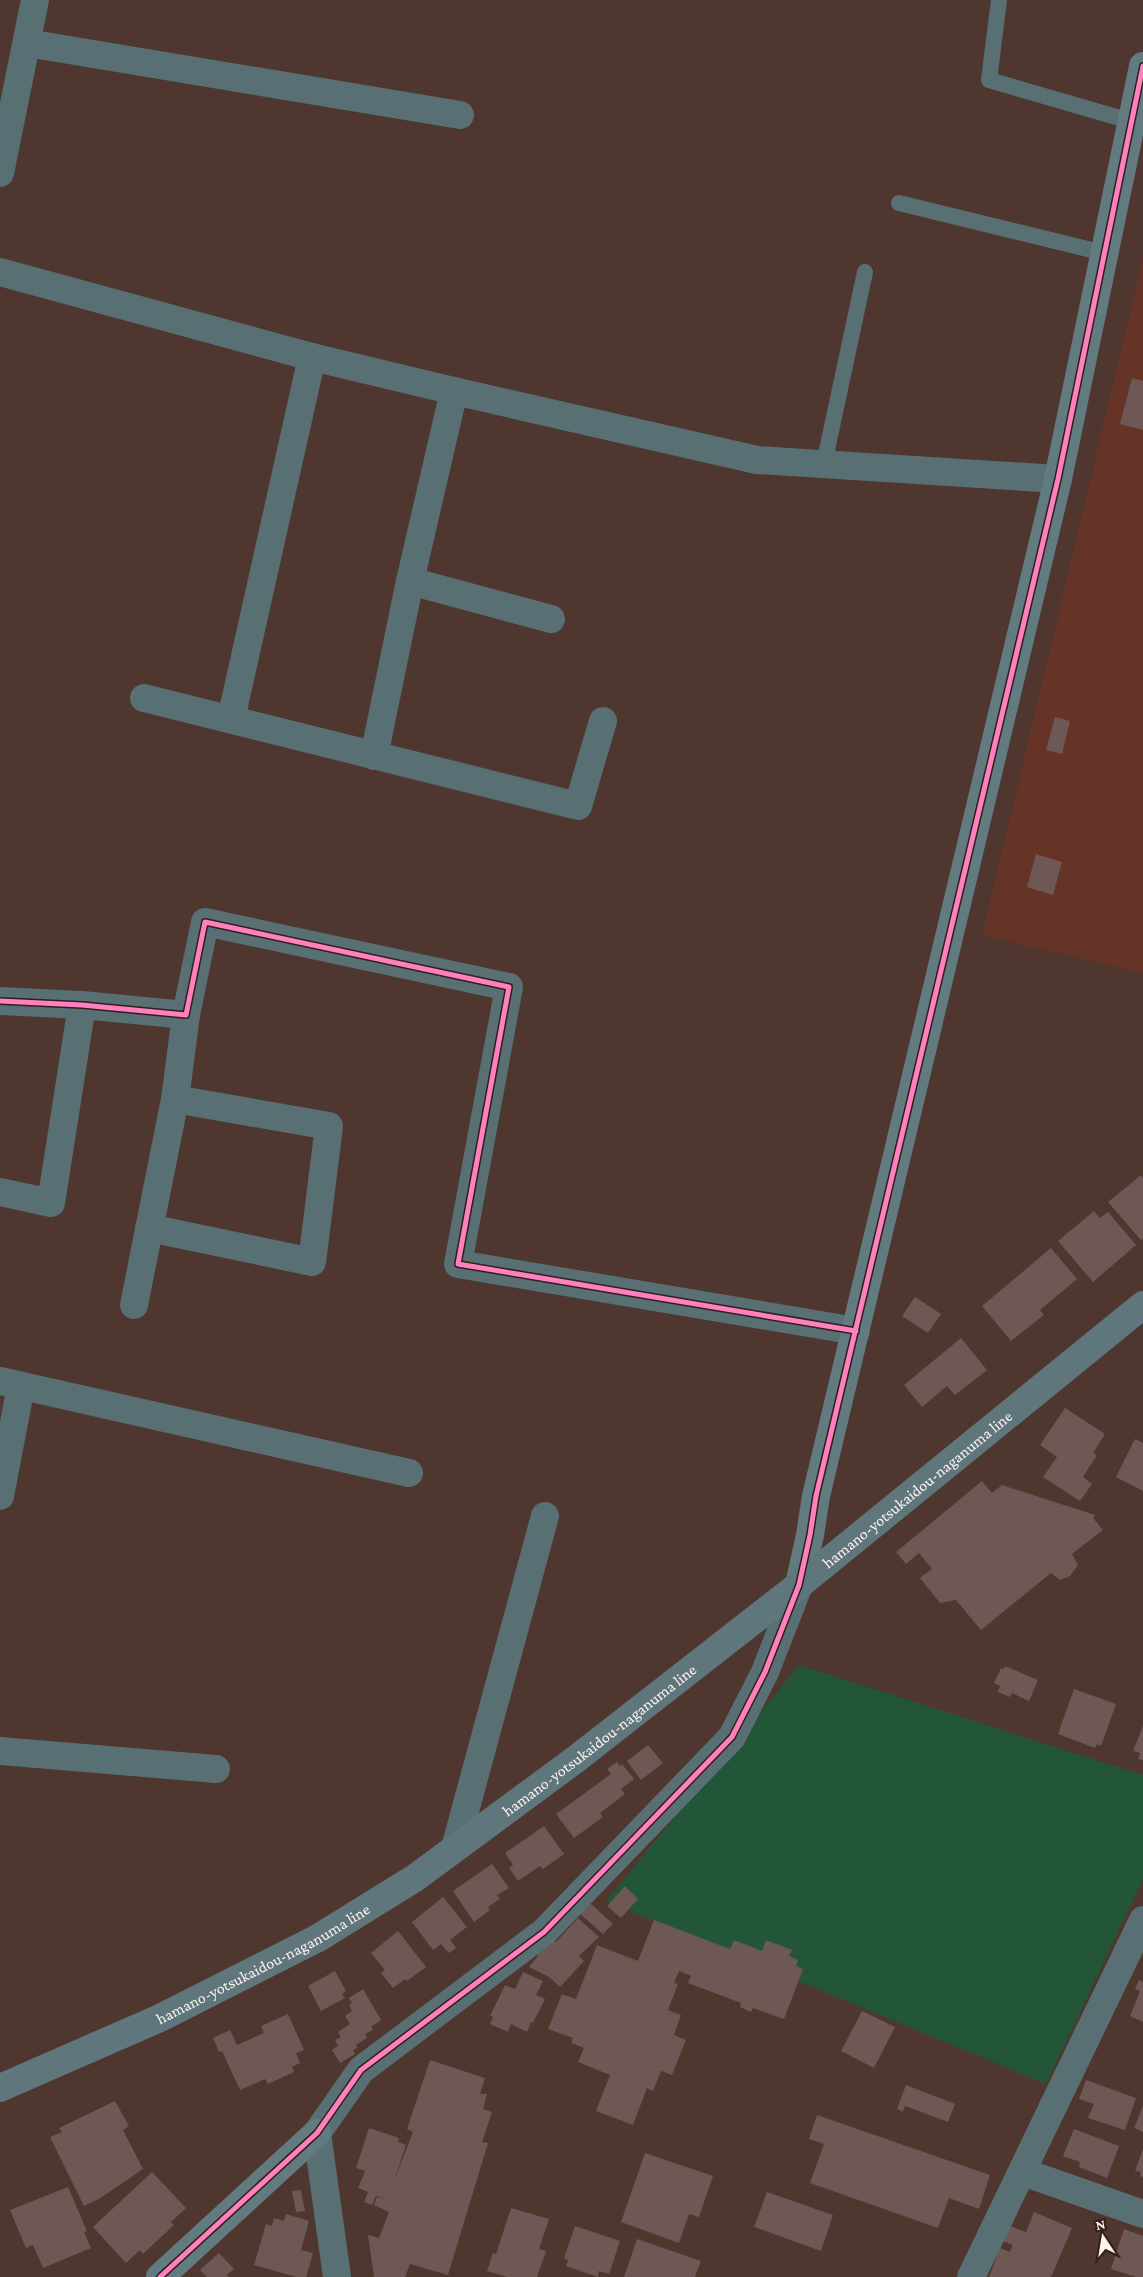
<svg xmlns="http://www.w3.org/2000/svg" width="1143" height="2277" font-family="'Crimson Pro',serif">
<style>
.built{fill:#663426}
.green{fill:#235639}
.building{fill:#6d5855}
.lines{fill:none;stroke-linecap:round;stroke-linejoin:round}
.lane{stroke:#586f74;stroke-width:16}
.street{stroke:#586f74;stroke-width:28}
.secondary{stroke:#617b81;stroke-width:28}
.primary{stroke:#5f777c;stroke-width:28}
.cycleway-casing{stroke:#331e18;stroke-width:8}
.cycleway{stroke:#ff80c0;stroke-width:5}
.labels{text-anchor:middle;stroke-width:4;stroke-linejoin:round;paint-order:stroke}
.street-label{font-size:16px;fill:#fef2ef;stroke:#331e18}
</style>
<rect width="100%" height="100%" fill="#4f362f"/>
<!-- built -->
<path class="built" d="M1143,258V973L982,935Z"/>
<!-- green -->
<path class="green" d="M799,1665L1143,1775V1879L1046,2084L606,1901Z"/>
<!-- building -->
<g class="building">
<path d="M1132,378L1143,381V430L1120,424Z"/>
<path d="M1055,717L1070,721L1062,754L1046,750Z"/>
<path d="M1036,854L1062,862L1053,895L1027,887Z"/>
<path d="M1141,1175L1143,1178V1238L1141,1240L1108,1202Z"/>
<path d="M1094,1211L1100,1218L1108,1212L1136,1245L1093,1282L1058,1241Z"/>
<path d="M1051,1248L1077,1279L1040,1310L1044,1315L1011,1341L982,1306Z"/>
<path d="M915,1297L941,1314L928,1333L902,1316Z"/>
<path d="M961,1338L987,1370L955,1395L947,1386L922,1407L904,1385Z"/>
<path d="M1065,1408L1105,1434L1093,1453L1097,1455L1083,1477L1092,1484L1080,1501L1043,1477L1057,1457L1040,1445Z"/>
<path d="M1135,1439L1143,1443V1491L1116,1477Z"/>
<path d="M982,1481L992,1493L1002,1485L1095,1515L1093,1518L1103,1530L1072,1554L1078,1565L1070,1576L1060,1580L1051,1573L981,1630L956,1600L940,1603L920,1578L932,1569L919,1553L906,1564L896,1552Z"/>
<path d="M1005,1666L1038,1680L1029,1701L1012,1693L1010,1697L998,1692L1000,1686L994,1683L1001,1668L1004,1669Z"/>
<path d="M1074,1689L1116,1704L1101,1746L1097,1744L1095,1748L1058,1734Z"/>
<path d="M1143,1726V1760L1138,1759L1140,1753L1133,1751Z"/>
<path d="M648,1745L663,1763L641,1780L627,1761Z"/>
<path d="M617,1762L620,1766L622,1764L634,1779L621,1789L625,1794L600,1813L603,1817L574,1838L556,1814L611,1774L607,1769Z"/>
<path d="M544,1826L564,1854L543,1869L540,1866L518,1881L509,1868L513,1865L505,1853Z"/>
<path d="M492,1864L509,1888L497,1895L500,1899L488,1907L490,1910L474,1922L453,1891Z"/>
<path d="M625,1886L638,1899L621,1918L607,1906Z"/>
<path d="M443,1897L467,1927L450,1940L456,1948L449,1953L441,1944L433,1950L412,1922Z"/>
<path d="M590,1903L613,1924L603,1934L580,1914Z"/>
<path d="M578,1918L599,1937L579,1956L584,1961L560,1987L549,1977L529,1967L538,1956L535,1952L552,1937L556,1942Z"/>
<path d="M654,1920L730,1949L734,1940L762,1951L766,1940L792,1950L789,1956L798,1960L796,1966L803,1969L784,2019L753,2008L751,2012L740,2007L741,2003L688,1983L691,1976L679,1971L674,1983L678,1984L668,2010L681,2015L674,2035L686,2040L672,2075L661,2071L653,2091L647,2088L633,2125L596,2111L610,2075L578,2062L584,2048L571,2043L573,2038L548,2029L562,1994L576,1999L597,1945L638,1961Z"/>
<path d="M398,1931L426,1967L407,1981L405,1979L393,1988L381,1973L385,1970L371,1953Z"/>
<path d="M335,1971L346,1991L342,1994L345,1998L321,2011L308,1986Z"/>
<path d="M523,1972L543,1981L536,1995L545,1999L533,2023L531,2022L527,2032L511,2024L508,2032L490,2024L493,2017L490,2016L505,1985L515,1989Z"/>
<path d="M1139,1980L1143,1982V2022L1130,2016L1140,1991L1135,1989Z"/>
<path d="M363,1989L381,2020L371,2027L373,2030L365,2034L367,2038L356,2045L357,2048L353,2050L355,2054L340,2063L332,2050L338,2046L335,2040L341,2037L338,2032L350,2024L345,2016L352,2011L349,2005L352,2003L349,1998Z"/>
<path d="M862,2011L895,2027L874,2068L841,2051Z"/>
<path d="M288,2014L304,2050L296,2053L300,2063L292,2067L294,2072L268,2084L265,2079L240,2090L222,2051L219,2052L213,2038L230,2030L237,2045L264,2033L261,2026Z"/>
<path d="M430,2060L485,2078L480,2094H487L483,2109L492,2112L482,2142L488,2143L448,2275L410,2264L405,2277H374L368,2235L379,2238L389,2212L374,2205L377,2197L388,2199L376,2196L372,2205L364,2202L368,2192L358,2188L365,2171L356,2168L369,2128L399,2138L398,2142L406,2145L394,2181L413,2132L407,2129Z"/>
<path d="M1086,2080L1136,2098L1125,2130L1088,2118L1094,2104L1079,2099Z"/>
<path d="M906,2085L955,2104L948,2122L905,2106L903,2112L897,2109Z"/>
<path d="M115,2101L129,2126L123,2130L143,2169L99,2199L84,2206L50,2137L62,2132L59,2128Z"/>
<path d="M1143,2106V2132L1134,2128Z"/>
<path d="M817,2115L990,2175L979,2209L949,2198L938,2228L810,2183L824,2144L809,2139Z"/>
<path d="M1074,2129L1119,2146L1107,2178L1079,2167L1080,2162L1063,2156Z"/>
<path d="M1143,2149V2177L1140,2176L1141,2172L1135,2171Z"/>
<path d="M645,2153L713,2176L699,2217L689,2214L679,2243L621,2222Z"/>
<path d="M152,2172L186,2208L171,2222L174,2225L143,2254L140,2250L126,2263L93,2227Z"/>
<path d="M68,2187L87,2231L84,2232L91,2248L43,2268L33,2245L26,2248L10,2210Z"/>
<path d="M301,2190L305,2211L296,2212L292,2191Z"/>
<path d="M767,2192L833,2215L821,2251L754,2227Z"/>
<path d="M511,2208L549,2219L539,2249L546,2251L537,2277H507L487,2271L493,2253L496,2254Z"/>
<path d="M1034,2212L1072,2228L1051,2277H989L1000,2248L1010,2252L1013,2245L1003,2241L1010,2226L1026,2232Z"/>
<path d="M286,2214L309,2221L301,2250L313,2253L306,2277H296L254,2265L266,2224L272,2226L274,2218L284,2221Z"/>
<path d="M575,2226L620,2241L609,2274L599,2271L598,2277L566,2266L568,2260L564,2258Z"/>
<path d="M1124,2229L1143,2236V2277H1136L1111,2269Z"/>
<path d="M637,2239L701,2261L695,2277H624Z"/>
<path d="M219,2253L234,2269L227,2275L229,2277H207L200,2270Z"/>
</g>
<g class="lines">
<!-- lane -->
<g class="lane">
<path d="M999,0L989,80L1130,121"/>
<path d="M899,203L1104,253"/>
<path d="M824,464L865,272"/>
</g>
<!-- street -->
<g class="street">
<path d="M27,43L460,115"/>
<path d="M0,173L35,0"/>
<path d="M0,272L312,357L454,391L757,460L1058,479"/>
<path d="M410,581L551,619"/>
<path d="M144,698L578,806L603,721"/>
<path d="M231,719L312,357"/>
<path d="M374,756L410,581L454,391"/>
<path d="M0,1001L82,1005L186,1015L205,922L509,987L458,1264L856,1331"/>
<path d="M0,1192L51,1203L82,1005"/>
<path d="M149,1228L312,1262L329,1126L175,1099"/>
<path d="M134,1305L175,1099L186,1015"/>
<path d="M0,1381L409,1473"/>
<path d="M0,1496L21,1386"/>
<path d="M0,1751L216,1769"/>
<path d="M455,1848L545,1516"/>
<path d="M1023,2172L1143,2214"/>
<path d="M337,2277L317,2133L361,2070L544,1932L732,1737L765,1672L799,1585"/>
<path d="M971,2277L1143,1920"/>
</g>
<!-- secondary -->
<g class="secondary">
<path d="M799,1585L810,1535L816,1496L1058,479L1143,66"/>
<path d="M160,2277L317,2133"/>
</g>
<!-- primary -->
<path class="primary" id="s1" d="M0,2088L160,2018L318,1938L415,1878L576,1759L799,1585L1143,1305"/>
<defs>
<g id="cycleway">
<path d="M0,1001L82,1005L186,1015L205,922L509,987L458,1264L856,1331"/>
<path d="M160,2277L317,2133L361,2070L544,1932L732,1737L765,1672L799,1585L810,1535L816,1496L1058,479L1143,66"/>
</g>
</defs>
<!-- cycleway casing -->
<use href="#cycleway" class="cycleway-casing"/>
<!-- cycleway -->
<use href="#cycleway" class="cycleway"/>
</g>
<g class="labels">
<!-- street labels -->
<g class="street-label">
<text dy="6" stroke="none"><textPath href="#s1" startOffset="1101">hamano-yotsukaidou-naganuma line</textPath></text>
<text dy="6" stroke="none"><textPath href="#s1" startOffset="696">hamano-yotsukaidou-naganuma line</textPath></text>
<text dy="6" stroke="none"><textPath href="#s1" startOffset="291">hamano-yotsukaidou-naganuma line</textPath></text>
</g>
</g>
<!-- north arrow -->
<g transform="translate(1103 2237) rotate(348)" stroke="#331e18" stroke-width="4" paint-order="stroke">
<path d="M0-4L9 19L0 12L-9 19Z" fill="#fef2ef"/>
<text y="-8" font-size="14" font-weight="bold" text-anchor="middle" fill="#fef2ef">N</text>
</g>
</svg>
